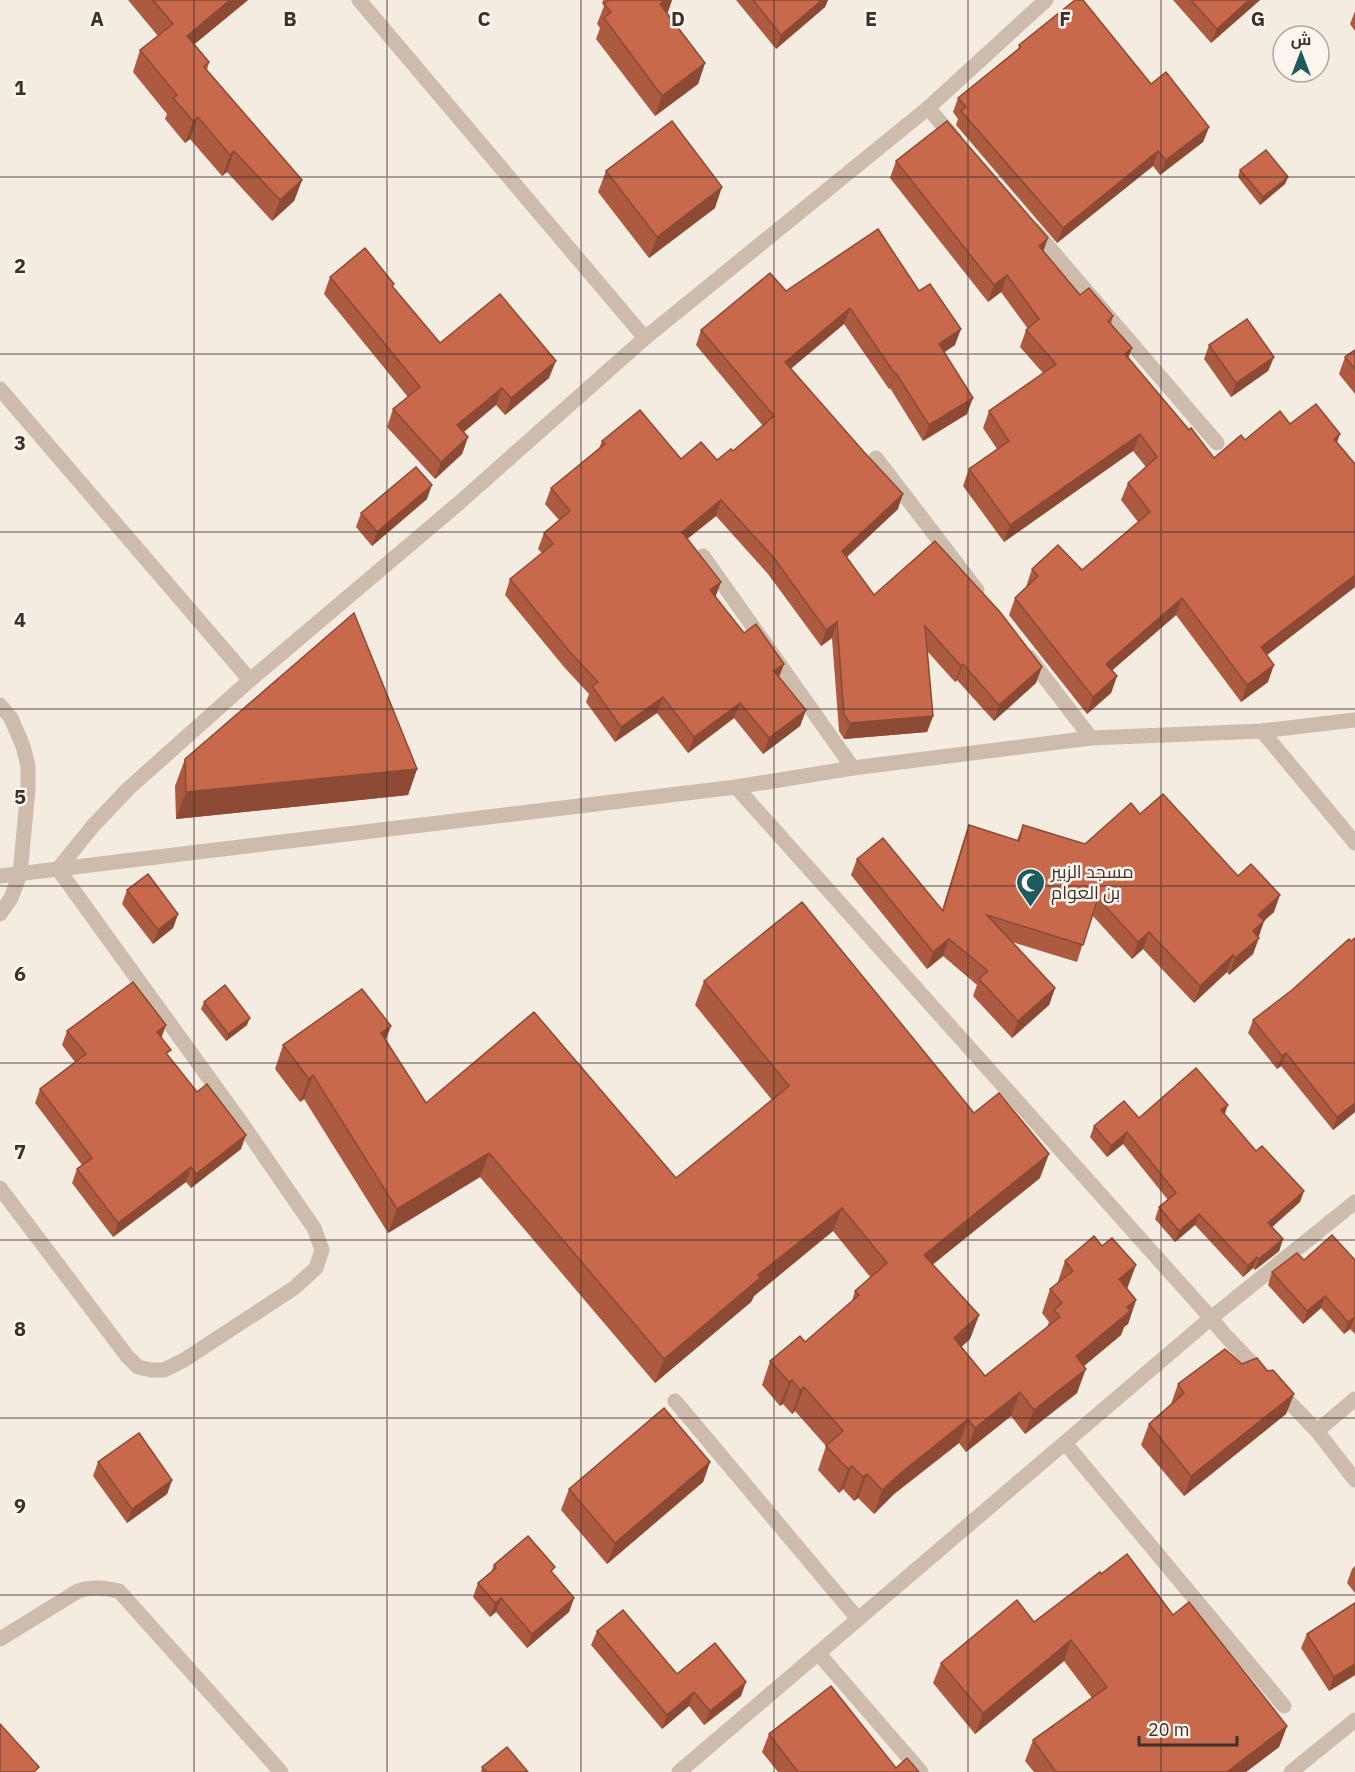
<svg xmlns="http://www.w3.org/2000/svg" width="1355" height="1772" font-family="'IBM Plex Sans',Cairo,sans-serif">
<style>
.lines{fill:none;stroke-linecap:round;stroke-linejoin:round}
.street{stroke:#cdbbac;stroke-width:15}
.wall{fill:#ac5a40}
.shaded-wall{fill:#8c4a34}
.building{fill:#c8694b;stroke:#8c4a34;stroke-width:1.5}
.grid{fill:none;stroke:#3b302b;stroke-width:1.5;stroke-opacity:0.55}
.labels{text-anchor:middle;stroke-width:5;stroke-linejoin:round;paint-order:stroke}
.poi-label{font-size:18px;fill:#3b302b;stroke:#fbf5ee;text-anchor:start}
.grid-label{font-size:20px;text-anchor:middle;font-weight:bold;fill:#3b302b;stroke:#fbf5ee;stroke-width:5;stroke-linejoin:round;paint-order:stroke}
</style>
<rect width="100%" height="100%" fill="#f4ebe1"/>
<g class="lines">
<!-- street -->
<g class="street">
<path d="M359,0L645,338"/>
<path d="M928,108L955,139"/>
<path d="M1034,230L1217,443"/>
<path d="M0,389L250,680"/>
<path d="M876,458L977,590"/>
<path d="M703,556L853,768"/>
<path d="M1029,657L1091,738"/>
<path d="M0,705L11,718L23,746L28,766V789L20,874L11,898L0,914"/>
<path d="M1262,731L1355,843"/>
<path d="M736,787L1211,1318L1224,1334L1317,1431L1355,1480"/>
<path d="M0,876L736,787L853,768L1091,738L1262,731L1355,720"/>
<path d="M0,1188L127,1356L138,1367L151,1370H164L184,1360L294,1288L316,1268L322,1250L314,1228L243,1125L58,869L93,826L128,789L250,680L459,503L645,338L928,108L1046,0"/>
<path d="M675,1401L858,1619"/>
<path d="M1317,1431L1355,1399"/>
<path d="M1065,1443L1284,1706"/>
<path d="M0,1639L78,1591C92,1586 105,1588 119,1591L281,1772"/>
<path d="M818,1653L921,1772"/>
<path d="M679,1772L1211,1318L1355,1202"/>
<path d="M1291,1772L1355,1720"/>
</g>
</g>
<!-- wall -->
<g class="wall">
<path d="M128,0H248L194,44L209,62L207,70L302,180L294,201L272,221L227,172L222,176L190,139L185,143L165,119L167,114L133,72L140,50L158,36Z"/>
<path d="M603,0H672L667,13L705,63L698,84L655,116L596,39L600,28L597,24L604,6L602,3Z"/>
<path d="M736,0H828L825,7L776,49Z"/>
<path d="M1173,0H1260L1211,43Z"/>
<path d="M1355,11V31L1350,24Z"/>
<path d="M1019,45L1151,84L1209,127L1203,142L1160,175L1153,166L1057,243L956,125L958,119L953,112L958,98L1018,50Z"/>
<path d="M896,161L1043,251L1080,295L1113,316L1111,324L1132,348L1128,358L1214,458L1245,440L1290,424L1337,442L1355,587L1267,655L1268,682L1241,702L1176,615L1112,670L1117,676L1111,693L1087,714L1009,615L1015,598L1026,587L1032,569L1082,570L1138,522L1121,500L1128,483L1146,467L1133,451L1004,542L963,486L969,469L997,449L983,428L989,411L1043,373L1020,347L1026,330L1028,329L1001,292L988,302L890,178Z"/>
<path d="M1240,170L1288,177L1285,184L1260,205L1238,177Z"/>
<path d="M606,171L715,208L649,258L598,192Z"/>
<path d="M878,229L955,345L944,352L967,414L923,441L890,388L889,389L844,324L791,368L898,509L847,557L874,595L1036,683L994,721L957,680L955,682L927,651L933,716L927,732L844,739L839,731L832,638L821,646L768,574L716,516L687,539L715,597L744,633L784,664L779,677L806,710L800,726L763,754L734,718L688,753L657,713L615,742L586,702L589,694L564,667L505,595L510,579L542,553L538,549L544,533L559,520L545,504L551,488L599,448L602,441L681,459L717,460L733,451L763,426L696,345L701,330L786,291Z"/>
<path d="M330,277L393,288L440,343L549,378L505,415L496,405L464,432L468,437L462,454L435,479L387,427L393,409L408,397L324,294Z"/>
<path d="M1209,345L1274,357L1268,371L1231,397L1204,359Z"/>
<path d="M1355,350V394L1339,374L1345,357Z"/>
<path d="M427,499L372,546L356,527L361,513Z"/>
<path d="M185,759L417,769L408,795L176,819L175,786Z"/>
<path d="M1140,814L1238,876L1274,912L1264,921L1253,954L1229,975L1227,972L1194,1003L1143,949L1132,959L1092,915L1077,962L1012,942L1055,988L1049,1005L1012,1038L973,996L977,985L943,956L927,969L851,875L857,859L942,910L963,842L969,825L1017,840L1023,825L1085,844Z"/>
<path d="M127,890L178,914L173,928L153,944L122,904Z"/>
<path d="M704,981L974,1113L1040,1178L932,1264L979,1315L970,1339L961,1347L985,1376L1047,1327L1049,1322L1042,1313L1050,1289L1057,1284L1065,1261L1127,1289L1136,1300L1128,1324L1124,1327L1121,1335L1084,1366L1077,1393L1025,1434L1011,1416L966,1452L959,1443L894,1494L874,1514L858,1498L854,1501L843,1489L839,1493L818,1470L826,1446L795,1411L792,1414L783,1404L780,1406L762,1385L770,1361L805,1342L852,1301L855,1291L871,1278L833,1231L754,1296L751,1302L655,1383L480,1177L388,1233L304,1099L300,1102L275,1069L283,1045L386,1040L426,1103L676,1178L772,1100L695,1005Z"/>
<path d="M204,1002L247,1025L226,1041L201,1009Z"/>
<path d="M1253,1020L1355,1112L1333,1130L1281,1066L1277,1069L1248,1033Z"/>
<path d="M67,1031L161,1038L168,1056L241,1149L191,1188L186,1182L113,1237L72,1183L77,1169L82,1165L35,1103L40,1089L75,1062L62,1045Z"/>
<path d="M1225,1115L1300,1202L1272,1227L1283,1239L1279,1251L1255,1270L1253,1268L1243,1277L1195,1225L1175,1242L1155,1219L1159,1207L1168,1200L1123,1144L1107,1157L1090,1137L1094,1126L1139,1118Z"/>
<path d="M1304,1260H1355V1334L1350,1329L1344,1334L1321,1308L1303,1324L1268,1285L1272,1272Z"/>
<path d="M1242,1364L1294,1394L1286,1414L1184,1496L1141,1445L1149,1424L1171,1404L1178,1384Z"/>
<path d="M98,1462L172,1480L167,1494L127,1523L93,1476Z"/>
<path d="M710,1462L703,1482L607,1564L561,1510L569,1489Z"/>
<path d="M494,1565L553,1573L574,1598L569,1612L527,1648L496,1612L490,1617L473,1597L478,1583L491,1572Z"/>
<path d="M1355,1566V1593L1347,1583L1352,1569Z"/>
<path d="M1101,1574L1173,1615L1287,1726L1279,1747L1246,1772H1034L1025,1761L1033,1740L1092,1698L1064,1661L975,1734L933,1683L941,1663L1034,1622Z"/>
<path d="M597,1631L677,1674L741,1696L704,1725L689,1706L662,1729L591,1645Z"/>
<path d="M1307,1634L1355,1675L1329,1691L1301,1648Z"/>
<path d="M769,1734L896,1768L919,1772H778L762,1752Z"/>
<path d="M482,1767L528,1772H481Z"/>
</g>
<!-- shaded-wall -->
<g class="shaded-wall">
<path d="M230,0H248L179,57L187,36Z"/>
<path d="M664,0H672L668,12L652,24L660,4Z"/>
<path d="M822,0H828L825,7L776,49L781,35Z"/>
<path d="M1249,0H1260L1211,43L1217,29Z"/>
<path d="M705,63L698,84L655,116L662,96Z"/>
<path d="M198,117L190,139L185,143L193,121Z"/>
<path d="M1209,127L1203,142L1160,175L1166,160Z"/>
<path d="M234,151L227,172L222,176L230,155Z"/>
<path d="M1158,151L1153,166L1057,243L1063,228Z"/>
<path d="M1288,177L1285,184L1260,205L1263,197Z"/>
<path d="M302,180L294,201L272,221L280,200Z"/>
<path d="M722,187L715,208L649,258L657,237Z"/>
<path d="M1048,238L1042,255L1039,246Z"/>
<path d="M1007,275L1001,292L988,302L994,285Z"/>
<path d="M850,308L844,324L780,378L785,362Z"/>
<path d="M961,329L955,345L933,360L939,344Z"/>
<path d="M1132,348L1125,365V354Z"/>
<path d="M1274,357L1268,371L1231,397L1236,383Z"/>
<path d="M556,361L549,378L505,415L511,398Z"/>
<path d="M896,373L890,388L889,389L895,374Z"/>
<path d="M502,388L496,405L451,442L457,425Z"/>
<path d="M973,398L967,414L923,441L929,425Z"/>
<path d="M1140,434L1133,451L1004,542L1010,525Z"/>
<path d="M1340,434L1334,451V439Z"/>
<path d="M468,437L462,454L435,479L441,462Z"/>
<path d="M432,485L427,499L372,546L377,532Z"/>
<path d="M903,494L898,509L837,566L842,551Z"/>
<path d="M721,500L716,516L676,548L682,532Z"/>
<path d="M1355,575V587L1255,664L1261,647Z"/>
<path d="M721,582L715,598L710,590Z"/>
<path d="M1182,598L1176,615L1100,681L1106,664Z"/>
<path d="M837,622L832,638L821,646L826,630Z"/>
<path d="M784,664L778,679L774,671Z"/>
<path d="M963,664L957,680L955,682L961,666Z"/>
<path d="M1274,665L1268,682L1241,702L1247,685Z"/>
<path d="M1042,667L1036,683L994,721L999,705Z"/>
<path d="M1117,676L1111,693L1087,714L1093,697Z"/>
<path d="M663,697L657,713L615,742L621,727Z"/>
<path d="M740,703L734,718L688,753L694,737Z"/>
<path d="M806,710L800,726L763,754L769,738Z"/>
<path d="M933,716L927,732L844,739L850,723Z"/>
<path d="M417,769L408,795L176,819L186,792Z"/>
<path d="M1280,895L1274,912L1260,924L1264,921L1258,938L1247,948L1258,915Z"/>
<path d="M178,914L173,928L153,944L158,930Z"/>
<path d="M1149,932L1143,949L1132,959L1138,942Z"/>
<path d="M1259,938L1253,954L1229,975L1235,958Z"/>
<path d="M949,939L943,956L927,969L933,952Z"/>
<path d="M1233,955L1227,972L1194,1003L1200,986Z"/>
<path d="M1055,988L1049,1005L1012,1038L1018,1021Z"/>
<path d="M250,1018L247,1025L226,1041L228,1034Z"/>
<path d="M166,1025L161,1039L157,1032Z"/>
<path d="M391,1026L382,1050L381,1033Z"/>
<path d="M1286,1053L1281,1066L1277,1069L1282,1056Z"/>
<path d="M313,1075L304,1099L300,1102L309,1079Z"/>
<path d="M1355,1103V1112L1333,1130L1337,1117Z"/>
<path d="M1228,1105L1224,1116L1221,1110Z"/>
<path d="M1127,1132L1123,1144L1107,1157L1111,1146Z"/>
<path d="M246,1135L241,1149L191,1188L196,1174Z"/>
<path d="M489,1153L480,1177L388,1233L397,1209Z"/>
<path d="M1049,1154L1040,1178L915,1279L924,1255Z"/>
<path d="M191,1167L186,1182L113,1237L118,1223Z"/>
<path d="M1304,1191L1300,1202L1264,1234L1268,1223Z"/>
<path d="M842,1208L833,1231L754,1296L751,1302L655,1383L664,1359L758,1275Z"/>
<path d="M1199,1214L1195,1225L1175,1242L1179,1231Z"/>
<path d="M1283,1239L1279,1251L1255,1270L1259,1259Z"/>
<path d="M1257,1257L1253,1268L1243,1277L1248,1266Z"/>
<path d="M1136,1265L1127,1289L1119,1279Z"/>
<path d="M1325,1296L1321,1308L1303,1324L1307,1311Z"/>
<path d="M1136,1300L1128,1324L1124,1327L1121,1335L1067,1380L1076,1356L1127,1307Z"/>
<path d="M979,1315L970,1339L945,1362L954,1338Z"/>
<path d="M1355,1316L1350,1329L1344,1334L1348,1322Z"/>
<path d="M1086,1369L1077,1393L1025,1434L1034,1410Z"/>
<path d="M792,1380L783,1404L780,1406L789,1382Z"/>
<path d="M804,1387L795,1411L792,1414L800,1390Z"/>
<path d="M1020,1392L1011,1416L966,1452L975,1428Z"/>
<path d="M1294,1394L1286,1414L1184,1496L1191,1476Z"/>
<path d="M968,1419L959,1443L894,1494L874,1514L882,1490L903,1471Z"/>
<path d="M710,1462L703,1482L607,1564L615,1543Z"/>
<path d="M852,1466L843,1489L839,1493L848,1469Z"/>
<path d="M867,1474L858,1498L854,1501L863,1477Z"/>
<path d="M172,1480L167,1494L127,1523L132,1509Z"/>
<path d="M501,1598L496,1612L490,1617L495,1603Z"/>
<path d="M574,1598L569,1612L527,1648L532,1634Z"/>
<path d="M1071,1640L1064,1661L975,1734L983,1713Z"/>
<path d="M1355,1664V1675L1329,1691L1334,1677Z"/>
<path d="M746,1682L741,1696L704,1725L710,1711Z"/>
<path d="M694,1692L689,1706L662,1729L667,1715Z"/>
<path d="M1287,1726L1279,1747L1246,1772H1227Z"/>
</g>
<!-- building -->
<g class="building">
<path d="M153,0H230L187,36L209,62L204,67L302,180L280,200L234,151L230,155L198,117L193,121L173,98L177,95L140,50L173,24Z"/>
<path d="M609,0H664L660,4L705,63L662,96L604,18L611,12L604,4Z"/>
<path d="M753,0H822L781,35Z"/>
<path d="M1075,0H1083L1151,84L1166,72L1209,127L1166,160L1158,151L1063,228L961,111L966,107L958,98L1021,47L1019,45Z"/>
<path d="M1191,0H1249L1217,29Z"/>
<path d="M672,121L722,187L657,237L606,171Z"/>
<path d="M947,121L1048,238L1039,246L1080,295L1089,288L1113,316L1108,321L1132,348L1125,354L1189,430L1191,428L1214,458L1241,435L1245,440L1280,411L1290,424L1316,404L1340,434L1334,439L1355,464V575L1261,647L1274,665L1247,685L1182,598L1106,664L1117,676L1093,697L1015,598L1038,576L1032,569L1058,545L1082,570L1150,512L1128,483L1157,457L1140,434L1010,525L969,469L1009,441L989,411L1056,364L1026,330L1039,319L1007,275L994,285L896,161Z"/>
<path d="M1266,150L1288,177L1263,197L1240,170Z"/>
<path d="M878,229L919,291L930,284L961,329L939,344L973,398L929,425L896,373L895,374L850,308L785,362L864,452L903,494L842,551L874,595L935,541L1000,612L1042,667L999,705L963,664L961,666L925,626L933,716L850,723L844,715L837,622L826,630L774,558L721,500L682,532L721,582L710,590L744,633L756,624L784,664L774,671L806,710L769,738L740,703L694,737L663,697L621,727L592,686L598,682L569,651L510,579L553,544L544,533L570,511L551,488L605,444L602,441L640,410L681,459L701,442L717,460L731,449L733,451L774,416L701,330L770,273L786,291Z"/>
<path d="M365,248L394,284L392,286L440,343L500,294L556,361L511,398L502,388L457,425L468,437L441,462L393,409L420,387L330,277Z"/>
<path d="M1247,319L1274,357L1236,383L1209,345Z"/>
<path d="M1355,350V369L1345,357Z"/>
<path d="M416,467L432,485L377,532L361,513Z"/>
<path d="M354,613L417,769L186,792L185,759Z"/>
<path d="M1163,794L1238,876L1251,864L1280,895L1258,915L1264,921L1253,931L1259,938L1235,958L1233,955L1200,986L1149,932L1138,942L1098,898L1083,945L987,915L1055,988L1018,1021L979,979L988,971L949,939L933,952L857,859L883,838L943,911L969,825L1019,841L1023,825L1085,844L1131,803L1140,814Z"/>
<path d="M148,874L178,914L158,930L127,890Z"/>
<path d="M802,902L974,1113L999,1093L1049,1154L924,1255L979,1315L954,1338L985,1376L1060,1317L1054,1310L1062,1303L1050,1289L1073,1271L1065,1261L1094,1236L1102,1246L1112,1238L1136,1265L1119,1279L1136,1300L1127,1307L1130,1311L1076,1356L1086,1369L1034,1410L1020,1392L975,1428L968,1419L903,1471L882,1490L867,1474L863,1477L852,1466L848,1469L826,1446L843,1431L804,1387L800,1390L792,1380L789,1382L770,1361L800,1336L805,1342L859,1295L855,1291L887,1263L842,1208L758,1275L760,1278L664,1359L489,1153L397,1209L313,1075L309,1079L283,1045L362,989L391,1026L381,1033L426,1103L534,1012L676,1178L789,1086L704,981Z"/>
<path d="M1355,938V1103L1337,1117L1286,1053L1282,1056L1253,1020L1292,990L1349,939L1351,941Z"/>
<path d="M133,982L166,1025L157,1032L171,1050L166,1053L197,1092L207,1084L246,1135L196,1174L191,1167L118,1223L77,1169L92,1158L40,1089L86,1054L67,1031Z"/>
<path d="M225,985L250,1018L228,1034L204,1002Z"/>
<path d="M1196,1068L1228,1105L1221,1110L1256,1151L1262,1146L1304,1191L1268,1223L1283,1239L1259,1259L1257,1257L1248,1266L1199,1214L1179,1231L1159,1207L1176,1193L1127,1132L1111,1146L1094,1126L1124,1101L1139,1118Z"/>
<path d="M1332,1235L1355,1260V1317L1348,1322L1325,1296L1307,1311L1272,1272L1297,1253L1304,1260Z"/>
<path d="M1225,1349L1242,1364L1257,1358L1267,1371L1273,1370L1294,1394L1191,1476L1149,1424L1184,1393L1178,1384Z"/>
<path d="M664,1408L710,1462L615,1543L569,1489Z"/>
<path d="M139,1433L172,1480L132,1509L98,1462Z"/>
<path d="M528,1536L555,1567L551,1571L574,1598L532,1634L501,1598L495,1603L478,1583L496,1568L494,1565Z"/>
<path d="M1127,1554L1173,1615L1189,1602L1287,1726L1227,1772H1056L1033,1740L1107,1687L1071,1640L983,1713L941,1663L1017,1600L1034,1622L1100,1572L1101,1574Z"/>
<path d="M1355,1603V1664L1334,1677L1307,1634Z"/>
<path d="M623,1610L677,1674L715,1643L746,1682L710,1711L694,1692L667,1715L597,1631Z"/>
<path d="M831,1686L896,1768L907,1758L919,1772H798L769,1734Z"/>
<path d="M0,1724L39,1767L34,1772H0Z"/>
<path d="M507,1747L528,1772H487L482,1767Z"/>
</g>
<!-- grid -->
<path class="grid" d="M194,0V1772M387,0V1772M581,0V1772M774,0V1772M968,0V1772M1161,0V1772M0,177H1355M0,354H1355M0,532H1355M0,709H1355M0,886H1355M0,1063H1355M0,1240H1355M0,1418H1355M0,1595H1355"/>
<!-- icons -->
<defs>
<symbol id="mosque-pin" viewBox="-11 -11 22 30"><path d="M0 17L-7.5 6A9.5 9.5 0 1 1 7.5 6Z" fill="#1f5a5e" stroke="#fbf5ee"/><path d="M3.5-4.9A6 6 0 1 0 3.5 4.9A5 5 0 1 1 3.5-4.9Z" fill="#fff"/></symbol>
</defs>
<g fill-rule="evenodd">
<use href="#mosque-pin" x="1014" y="866" width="33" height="45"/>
</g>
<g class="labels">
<!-- poi labels -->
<g class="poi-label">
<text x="1051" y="878">مسجد الزبير<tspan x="1051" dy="21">بن العوام</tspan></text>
</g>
</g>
<g class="grid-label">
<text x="97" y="26">A</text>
<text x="290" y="26">B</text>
<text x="484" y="26">C</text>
<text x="678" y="26">D</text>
<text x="871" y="26">E</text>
<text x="1065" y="26">F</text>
<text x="1258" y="26">G</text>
<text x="20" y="95">1</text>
<text x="20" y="273">2</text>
<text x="20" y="450">3</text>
<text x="20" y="627">4</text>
<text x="20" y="804">5</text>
<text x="20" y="981">6</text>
<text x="20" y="1159">7</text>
<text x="20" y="1336">8</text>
<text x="20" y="1513">9</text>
</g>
<!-- north arrow -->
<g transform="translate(1301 54)"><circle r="28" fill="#fbf5ee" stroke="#aea6a0" stroke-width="1.5"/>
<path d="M0-4.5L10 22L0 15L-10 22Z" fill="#1f5a5e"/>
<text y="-9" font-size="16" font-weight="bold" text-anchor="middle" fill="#3b302b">ش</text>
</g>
<!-- scale -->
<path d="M1139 1736v9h98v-9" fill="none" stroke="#3b302b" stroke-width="3"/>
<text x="1148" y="1736" font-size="18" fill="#3b302b" stroke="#fbf5ee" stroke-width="4.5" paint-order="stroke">20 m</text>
</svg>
